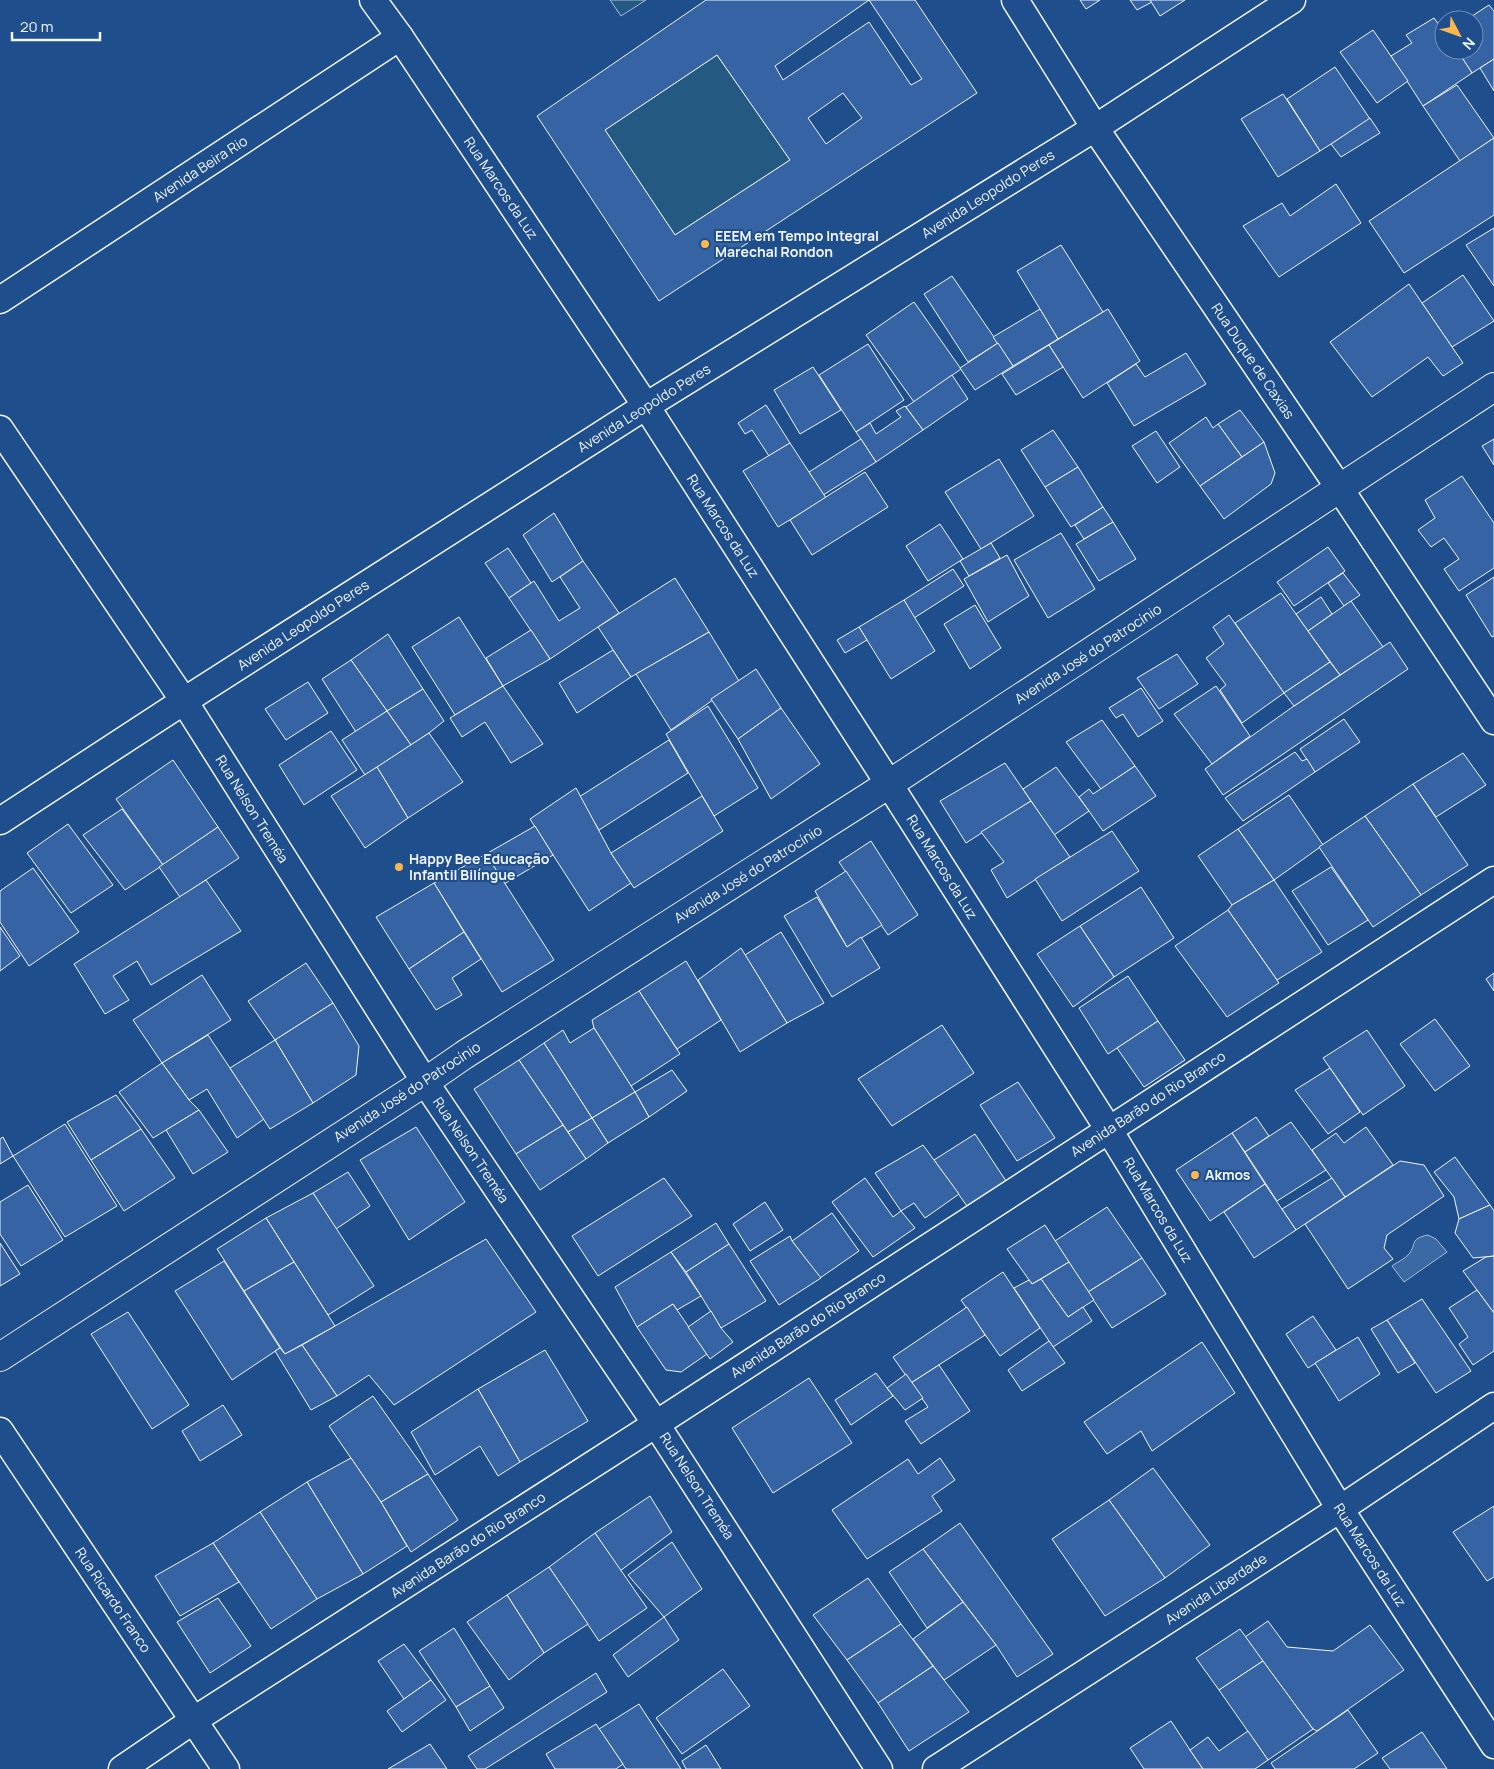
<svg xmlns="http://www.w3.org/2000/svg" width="1494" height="1769" font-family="Manrope,sans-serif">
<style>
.green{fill:#245a82;stroke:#a8bbd7}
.water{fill:#3b69a3;stroke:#a8bbd7}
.building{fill:#3563a3;stroke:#f2f6ff;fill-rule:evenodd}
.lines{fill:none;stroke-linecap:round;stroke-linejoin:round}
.minor-casing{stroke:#f2f6ff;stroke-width:29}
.tertiary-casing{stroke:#f2f6ff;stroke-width:30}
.minor{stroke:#1f4e8c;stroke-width:26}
.tertiary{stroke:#1f4e8c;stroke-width:28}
.poi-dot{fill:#ffb74d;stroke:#1f4e8c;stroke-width:2}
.labels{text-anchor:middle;stroke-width:4;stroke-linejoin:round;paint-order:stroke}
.street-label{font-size:14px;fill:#f2f6ff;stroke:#1f4e8c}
.poi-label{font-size:14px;font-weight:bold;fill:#f2f6ff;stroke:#1f4e8c;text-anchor:start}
</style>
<rect width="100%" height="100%" fill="#1f4e8c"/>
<!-- green -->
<g class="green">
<path d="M610,0H646L621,16Z"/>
<path d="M717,55L790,160L675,235L605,130Z"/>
</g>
<!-- water -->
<path class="water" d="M1428,1235L1436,1239L1447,1252L1404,1282L1392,1266C1397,1262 1405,1259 1409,1254C1417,1244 1409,1239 1428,1235Z"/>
<!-- building -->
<g class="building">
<path d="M706,0H915L977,93L659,301L537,116ZM869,0L922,79L911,85L869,22L783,80L775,66ZM717,55L790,160L675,235L605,130ZM843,93L862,118L826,144L808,118Z"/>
<path d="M1080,0H1100L1086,9Z"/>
<path d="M1130,0H1150L1152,2L1137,10Z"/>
<path d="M1150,0H1185L1160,16Z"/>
<path d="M1489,5L1494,11V59L1472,73L1457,50H1474V20H1466Z"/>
<path d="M1434,18L1444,32V50H1457L1472,73L1423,106L1391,56L1412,43L1406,35Z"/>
<path d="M1373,30L1408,81L1377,103L1340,52Z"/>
<path d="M1494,59V91L1480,68Z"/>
<path d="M1335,67L1370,119L1320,151L1287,99Z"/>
<path d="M1457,85L1494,138L1460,161L1423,106Z"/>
<path d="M1283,94L1320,151L1278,177L1241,119Z"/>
<path d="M1370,118L1380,133L1341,157L1331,144Z"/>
<path d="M1494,138V215L1404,273L1369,221Z"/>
<path d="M1336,184L1361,223L1279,277L1243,226L1282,203L1290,216Z"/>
<path d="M1494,228V286L1466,245Z"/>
<path d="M1061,245L1103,312L1058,339L1017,271Z"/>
<path d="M1463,275L1494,321L1452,347L1422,303Z"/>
<path d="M952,276L998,343L968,362L924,294Z"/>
<path d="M1409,284L1463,363L1443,376L1428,357L1372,397L1330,342Z"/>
<path d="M914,302L961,369L914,402L866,335Z"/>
<path d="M1040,309L1058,339L1013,366L993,337Z"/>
<path d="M1108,309L1140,361L1083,398L1049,345Z"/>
<path d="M998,343L1013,366L975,390L960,368Z"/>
<path d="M868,344L904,400L856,432L819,375Z"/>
<path d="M1049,345L1063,367L1016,395L1002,374Z"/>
<path d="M1186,353L1206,384L1134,426L1107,383L1136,364L1145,377Z"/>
<path d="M813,367L841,410L800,434L774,390Z"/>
<path d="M952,375L968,399L923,430L906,407Z"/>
<path d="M766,405L790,443L769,456L752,430L745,434L738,423Z"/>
<path d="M905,406L923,430L876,462L856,432L870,423L876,434L901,417L896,411Z"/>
<path d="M1240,410L1264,442L1242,457L1218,424Z"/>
<path d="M1206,417L1213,428L1218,424L1242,457L1200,486L1169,443Z"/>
<path d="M1053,430L1078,467L1045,487L1021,450Z"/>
<path d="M1156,431L1180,467L1157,483L1132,446Z"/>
<path d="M861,439L876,462L823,495L809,472Z"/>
<path d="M1494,439V465L1482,446Z"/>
<path d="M1264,442L1275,473L1271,484L1224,519L1200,486Z"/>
<path d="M790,443L826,498L778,527L743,471Z"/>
<path d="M999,459L1034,516L981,549L945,492Z"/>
<path d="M1078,467L1103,507L1071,527L1045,487Z"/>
<path d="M865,472L888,507L812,555L790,520Z"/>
<path d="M1462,476L1494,523V568L1459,591L1444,569L1459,559L1444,538L1431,547L1418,530L1435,518L1425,500Z"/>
<path d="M1103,507L1113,522L1084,539L1075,525Z"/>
<path d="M554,513L583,561L552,582L523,535Z"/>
<path d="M1113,522L1136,559L1099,581L1076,544Z"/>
<path d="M940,524L963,559L928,581L906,546Z"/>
<path d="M1061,533L1095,589L1048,618L1014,560Z"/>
<path d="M991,543L1000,558L969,576L960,561Z"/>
<path d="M1328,547L1345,571L1294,606L1277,582Z"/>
<path d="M508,548L531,583L509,598L485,563Z"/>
<path d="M1007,555L1029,596L988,622L964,579Z"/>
<path d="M583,561L619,613L550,659L509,598L534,581L559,621L580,608L560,577Z"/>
<path d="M953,569L964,586L914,618L904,600Z"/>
<path d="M1343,573L1360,595L1344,606L1328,583Z"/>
<path d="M1494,577V636L1492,637L1466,595Z"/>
<path d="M675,578L709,632L631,677L598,627Z"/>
<path d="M1281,593L1330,662L1284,693L1235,623Z"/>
<path d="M1321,597L1332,614L1308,631L1296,614Z"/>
<path d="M904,600L935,651L891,679L859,627Z"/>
<path d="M1351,601L1383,647L1340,675L1308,631Z"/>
<path d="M975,605L1001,648L970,669L944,624Z"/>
<path d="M1229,615L1284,693L1242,723L1220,690L1226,685L1206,658L1224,644L1213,627Z"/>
<path d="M459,617L503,686L455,715L412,647Z"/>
<path d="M859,627L867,640L845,653L837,640Z"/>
<path d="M531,630L550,659L503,686L486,658Z"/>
<path d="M709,632L739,681L671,730L636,674Z"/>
<path d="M388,634L423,689L387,711L351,660Z"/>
<path d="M1390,642L1408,669L1223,795L1205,769L1294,706Z"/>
<path d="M613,650L631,677L577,713L559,683Z"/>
<path d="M1177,654L1198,684L1159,709L1137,678Z"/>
<path d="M351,660L387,711L356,732L322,679Z"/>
<path d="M1330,662L1340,675L1294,706L1284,693Z"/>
<path d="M756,669L781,708L738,739L711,699Z"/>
<path d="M308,682L328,713L286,740L265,709Z"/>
<path d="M503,686L543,744L511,763L485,722L462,737L450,718Z"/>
<path d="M1216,686L1250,736L1212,764L1174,714Z"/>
<path d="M1141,688L1163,721L1138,737L1123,714L1116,718L1109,708Z"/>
<path d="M423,689L444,721L429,733L411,745L387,711Z"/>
<path d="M708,706L758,788L714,816L666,734Z"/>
<path d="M781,708L820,764L771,799L738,739Z"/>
<path d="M387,711L411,745L365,775L342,740Z"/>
<path d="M1344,719L1360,742L1315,772L1300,749Z"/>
<path d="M1102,720L1135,766L1101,789L1066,742Z"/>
<path d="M331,731L357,770L304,805L279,765Z"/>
<path d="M429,733L463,782L408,818L377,767Z"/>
<path d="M669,740L688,773L599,830L579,797Z"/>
<path d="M1295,752L1302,761L1307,759L1315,772L1243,821L1225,798Z"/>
<path d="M1463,753L1486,785L1436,817L1413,784Z"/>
<path d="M173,760L218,827L163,865L116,799Z"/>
<path d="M1005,763L1031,801L966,843L940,801Z"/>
<path d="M1135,766L1156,796L1103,831L1079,797L1089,789L1093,794Z"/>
<path d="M377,767L408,818L365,848L331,796Z"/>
<path d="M1056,767L1089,811L1054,835L1023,789Z"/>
<path d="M1413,784L1468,865L1421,895L1365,816Z"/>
<path d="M576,788L611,853L631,883L589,911L530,819Z"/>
<path d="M1289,795L1323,845L1274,880L1238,829Z"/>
<path d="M702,796L723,831L634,888L611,853Z"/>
<path d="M1031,801L1070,857L1007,898L991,870L1004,862L981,832Z"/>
<path d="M122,809L163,865L125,890L83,835Z"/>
<path d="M1365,816L1421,895L1373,927L1319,847Z"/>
<path d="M68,824L113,885L71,913L27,853Z"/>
<path d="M535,826L553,855L504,884L486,854Z"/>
<path d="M218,827L239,858L180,897L159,867Z"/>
<path d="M1238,829L1274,880L1232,905L1198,856Z"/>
<path d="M1112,831L1139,871L1062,921L1035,879Z"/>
<path d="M871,841L918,915L888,935L839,862Z"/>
<path d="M486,854L554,960L502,992L434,883Z"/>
<path d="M1331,867L1368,920L1328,945L1292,891Z"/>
<path d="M33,868L79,932L29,966L0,922V891Z"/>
<path d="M846,871L882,925L847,947L815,891Z"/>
<path d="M206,880L241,931L151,985L137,961L113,976L129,1000L105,1014L74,964Z"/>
<path d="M1274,880L1322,952L1277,980L1228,910L1232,905Z"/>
<path d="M434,883L464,932L409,969L376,917Z"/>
<path d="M1141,887L1174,938L1114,977L1080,926Z"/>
<path d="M817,897L847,947L861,937L880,968L832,997L784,916Z"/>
<path d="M1228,910L1279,983L1227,1017L1175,946Z"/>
<path d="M1080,926L1114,977L1073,1007L1037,954Z"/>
<path d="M0,927L20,956L0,971Z"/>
<path d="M464,932L481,959L452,978L462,995L436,1010L409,969Z"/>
<path d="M781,932L824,1003L787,1023L745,955Z"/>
<path d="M741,948L787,1023L740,1052L698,980Z"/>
<path d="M686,961L721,1020L677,1049L639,991Z"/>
<path d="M306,963L333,1003L275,1040L248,1001Z"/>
<path d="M1494,973V991L1486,979Z"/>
<path d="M202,975L231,1020L162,1063L133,1020Z"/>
<path d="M1128,976L1158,1021L1108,1054L1079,1008Z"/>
<path d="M639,991L680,1054L631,1086L594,1028L592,1020Z"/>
<path d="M333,1003L359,1046L356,1075L313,1103L275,1040Z"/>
<path d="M1435,1019L1470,1066L1435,1091L1400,1044Z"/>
<path d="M1158,1021L1185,1060L1144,1087L1117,1048Z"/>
<path d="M942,1025L974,1073L892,1126L858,1079Z"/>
<path d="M594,1028L635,1092L592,1118L544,1043L563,1030L570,1043Z"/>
<path d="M1367,1030L1405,1086L1363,1115L1323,1058Z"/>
<path d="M208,1035L264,1119L237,1138L207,1089L189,1100L162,1063Z"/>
<path d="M275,1040L313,1103L270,1129L230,1068Z"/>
<path d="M544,1043L592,1118L568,1132L519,1060Z"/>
<path d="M519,1060L563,1125L516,1154L474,1089Z"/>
<path d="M162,1063L189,1100L199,1110L153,1138L119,1092Z"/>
<path d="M1330,1068L1360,1112L1328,1134L1295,1090Z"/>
<path d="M672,1070L687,1091L649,1117L635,1092Z"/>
<path d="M1018,1082L1055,1138L1017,1161L980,1105Z"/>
<path d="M635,1092L649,1117L608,1143L592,1118Z"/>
<path d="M116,1095L141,1129L91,1160L67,1122Z"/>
<path d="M199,1110L228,1152L193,1174L166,1130Z"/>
<path d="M1256,1117L1269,1136L1245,1152L1232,1133Z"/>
<path d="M592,1118L608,1143L586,1159L568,1132Z"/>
<path d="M1291,1122L1326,1170L1277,1201L1245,1152Z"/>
<path d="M65,1124L117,1206L65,1237L13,1156Z"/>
<path d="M563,1125L586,1159L540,1190L516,1154Z"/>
<path d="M416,1127L465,1202L409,1240L360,1160Z"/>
<path d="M1366,1127L1393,1165L1345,1197L1312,1150L1336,1133L1344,1143Z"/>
<path d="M141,1129L175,1178L124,1211L91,1160Z"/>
<path d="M1232,1133L1265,1184L1210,1221L1176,1170Z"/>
<path d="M975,1134L1006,1181L967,1206L934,1160Z"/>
<path d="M3,1137L13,1156L0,1164V1139Z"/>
<path d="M923,1145L959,1194L925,1218L914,1203L901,1211L875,1173Z"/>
<path d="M1455,1157L1490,1205L1459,1219L1454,1197L1434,1172Z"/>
<path d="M1400,1161L1424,1165L1444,1196L1387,1235L1384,1248L1393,1259L1348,1289L1305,1224Z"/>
<path d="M348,1172L370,1206L336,1229L313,1193Z"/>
<path d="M664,1178L692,1216L598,1276L572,1236Z"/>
<path d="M865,1178L893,1217L901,1211L915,1228L873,1257L832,1202Z"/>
<path d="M1332,1178L1345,1197L1296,1230L1282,1209Z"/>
<path d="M1265,1184L1296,1230L1254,1258L1224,1212Z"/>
<path d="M28,1185L63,1240L21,1266L0,1234V1202Z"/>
<path d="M313,1193L374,1286L328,1315L266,1218Z"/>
<path d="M765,1202L783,1230L750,1251L733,1224Z"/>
<path d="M1490,1205L1494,1211V1256L1473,1258L1455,1233L1459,1219Z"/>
<path d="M1107,1207L1142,1258L1088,1292L1055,1241Z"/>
<path d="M832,1213L859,1251L820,1278L792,1241Z"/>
<path d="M266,1218L294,1262L244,1291L217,1249Z"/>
<path d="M716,1223L729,1244L686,1272L671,1252Z"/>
<path d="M1045,1225L1069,1262L1032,1284L1007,1249Z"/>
<path d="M790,1236L792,1241L821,1278L779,1305L750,1261Z"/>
<path d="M486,1239L536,1312L394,1405L369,1375L337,1396L302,1345Z"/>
<path d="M0,1243L20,1274L0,1286Z"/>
<path d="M729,1244L766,1301L721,1328L686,1272Z"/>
<path d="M671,1252L701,1296L677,1310L673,1304L637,1327L615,1287Z"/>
<path d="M1494,1256V1313L1463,1271L1486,1257Z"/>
<path d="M1142,1258L1166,1294L1112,1328L1088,1292Z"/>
<path d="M224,1261L280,1348L232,1380L175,1291Z"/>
<path d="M294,1262L335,1326L285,1354L244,1291Z"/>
<path d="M1069,1262L1094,1300L1068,1317L1041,1279Z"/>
<path d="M1003,1272L1040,1328L1000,1356L961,1300Z"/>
<path d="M1041,1279L1068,1317L1083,1307L1092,1321L1053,1347L1014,1288L1029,1280L1032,1284Z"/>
<path d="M1477,1290L1494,1313V1351L1473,1365L1459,1344L1468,1337L1449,1308Z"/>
<path d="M1422,1299L1471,1371L1436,1393L1387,1320Z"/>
<path d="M673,1304L707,1354L681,1372L666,1370L637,1327Z"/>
<path d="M967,1307L985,1335L911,1383L893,1357Z"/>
<path d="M711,1311L721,1328L733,1342L710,1359L688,1327Z"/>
<path d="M128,1312L189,1405L152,1429L91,1334Z"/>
<path d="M1313,1316L1336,1350L1308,1368L1286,1334Z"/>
<path d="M1387,1320L1415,1363L1398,1373L1371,1329Z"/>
<path d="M1358,1337L1380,1374L1339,1401L1315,1363Z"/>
<path d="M1049,1341L1065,1363L1022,1391L1008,1370Z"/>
<path d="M1202,1342L1235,1393L1152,1451L1141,1431L1107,1454L1084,1422Z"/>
<path d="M302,1345L337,1396L311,1410L275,1351L280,1348L285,1354Z"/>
<path d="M545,1350L588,1421L520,1462L478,1389Z"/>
<path d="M939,1365L970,1411L921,1444L905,1421L928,1407L911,1383Z"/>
<path d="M876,1373L893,1396L851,1425L835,1400Z"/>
<path d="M906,1374L923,1398L905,1410L887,1388Z"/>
<path d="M809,1378L852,1443L773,1493L732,1428Z"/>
<path d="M478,1389L520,1462L498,1476L480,1446L435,1475L411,1432Z"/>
<path d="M373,1396L428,1474L381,1502L329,1426Z"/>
<path d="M223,1405L242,1435L200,1461L182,1431Z"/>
<path d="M351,1458L381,1502L407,1546L363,1574L307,1482Z"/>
<path d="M940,1458L955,1480L932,1496L942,1511L867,1559L832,1510L908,1459L918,1474Z"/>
<path d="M1153,1468L1210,1545L1165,1578L1109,1500Z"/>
<path d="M428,1474L458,1520L411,1552L381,1502Z"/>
<path d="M307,1482L363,1574L317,1599L260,1512Z"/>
<path d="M650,1496L672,1532L620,1571L595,1533Z"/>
<path d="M1109,1500L1165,1578L1105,1616L1052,1539Z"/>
<path d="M1494,1506V1577L1487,1581L1453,1532Z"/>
<path d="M260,1512L317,1599L271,1629L213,1543Z"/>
<path d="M960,1523L1053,1654L1017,1677L996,1645L923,1549Z"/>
<path d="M595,1533L647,1608L599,1641L549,1567Z"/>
<path d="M672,1542L702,1589L664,1617L628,1575Z"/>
<path d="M213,1543L239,1582L180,1616L155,1576Z"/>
<path d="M923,1549L963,1602L927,1628L889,1572Z"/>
<path d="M549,1567L588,1624L544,1653L507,1595Z"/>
<path d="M868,1578L901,1624L847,1660L813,1615Z"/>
<path d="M507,1595L544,1653L509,1680L467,1622Z"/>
<path d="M218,1598L251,1646L210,1673L177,1622Z"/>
<path d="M963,1602L996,1645L944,1680L913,1639Z"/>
<path d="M664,1617L679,1640L628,1677L613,1655Z"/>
<path d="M1268,1621L1287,1647L1333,1651L1370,1625L1404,1670L1317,1731L1313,1729L1245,1637Z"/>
<path d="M901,1624L933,1666L878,1703L847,1660Z"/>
<path d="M454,1628L490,1686L456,1707L419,1651Z"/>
<path d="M1240,1629L1263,1661L1219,1690L1196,1658Z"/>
<path d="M404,1644L431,1680L404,1699L378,1661Z"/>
<path d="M1263,1661L1313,1729L1268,1760L1219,1690Z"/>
<path d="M933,1666L969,1712L909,1751L878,1703Z"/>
<path d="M723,1669L750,1706L682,1754L656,1718Z"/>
<path d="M596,1673L607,1692L485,1769H477L468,1756Z"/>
<path d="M431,1680L446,1700L402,1732L387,1711Z"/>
<path d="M490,1686L504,1708L470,1731L456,1707Z"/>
<path d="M639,1704L681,1769H626L599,1729Z"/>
<path d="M1348,1710L1378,1753L1354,1769H1275L1271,1763Z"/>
<path d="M1171,1721L1190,1750L1203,1769H1144L1130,1748Z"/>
<path d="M596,1724L623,1764L616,1769H555L546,1754Z"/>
<path d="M1248,1731L1268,1760L1255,1769H1203L1190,1750L1208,1737L1219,1751Z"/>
<path d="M1422,1732L1447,1769H1390L1382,1758Z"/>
<path d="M430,1744L447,1769H388Z"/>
<path d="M706,1745L721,1769H686L682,1761Z"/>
</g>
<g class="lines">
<defs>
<g id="minor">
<path d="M373,0L400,37L646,406L889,784L1109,1130L1340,1509L1494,1745"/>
<path d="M1015,0L1095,128L1340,489L1494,721"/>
<path d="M0,300L400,37"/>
<path d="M0,429L184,701L425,1082L656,1424L879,1769"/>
<path d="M0,821L184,701L646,406L1095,128L1292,0"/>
<path d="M0,1431L226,1769"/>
<path d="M122,1769L194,1720L656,1424L1494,880"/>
<path d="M936,1769L1340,1509L1494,1406"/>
</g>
<path id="tertiary" d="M0,1357L425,1082L464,1055L889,784L1494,387"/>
</defs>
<!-- minor casing -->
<use href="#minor" class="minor-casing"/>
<!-- tertiary casing -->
<use href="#tertiary" class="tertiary-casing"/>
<!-- minor -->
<use href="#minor" class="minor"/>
<!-- tertiary -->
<use href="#tertiary" class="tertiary"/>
</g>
<!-- markers -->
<g class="poi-dot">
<circle cx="705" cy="244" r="5"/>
<circle cx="399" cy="867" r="5"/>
<circle cx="1195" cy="1175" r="5"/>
</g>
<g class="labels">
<!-- street labels -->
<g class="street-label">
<text transform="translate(200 169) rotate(-33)" y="5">Avenida Beira Rio</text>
<text transform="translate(501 188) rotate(56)" y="5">Rua Marcos da Luz</text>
<text transform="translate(988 194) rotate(-32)" y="5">Avenida Leopoldo Peres</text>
<text transform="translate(1253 361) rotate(56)" y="5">Rua Duque de Caxias</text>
<text transform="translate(644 408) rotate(-32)" y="5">Avenida Leopoldo Peres</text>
<text transform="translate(723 526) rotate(57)" y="5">Rua Marcos da Luz</text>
<text transform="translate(303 625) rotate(-33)" y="5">Avenida Leopoldo Peres</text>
<text transform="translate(1088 654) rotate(-33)" y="5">Avenida José do Patrocínio</text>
<text transform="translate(252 809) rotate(58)" y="5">Rua Nelson Treméa</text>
<text transform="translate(942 867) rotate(58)" y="5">Rua Marcos da Luz</text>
<text transform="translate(748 874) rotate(-32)" y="5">Avenida José do Patrocínio</text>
<text transform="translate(407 1092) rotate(-33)" y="5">Avenida José do Patrocínio</text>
<text transform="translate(1148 1104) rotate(-33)" y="5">Avenida Barão do Rio Branco</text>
<text transform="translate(471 1150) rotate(56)" y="5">Rua Nelson Treméa</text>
<text transform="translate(1158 1210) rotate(59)" y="5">Rua Marcos da Luz</text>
<text transform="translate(808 1325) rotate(-33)" y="5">Avenida Barão do Rio Branco</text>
<text transform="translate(697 1486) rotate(57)" y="5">Rua Nelson Treméa</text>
<text transform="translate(468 1545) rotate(-33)" y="5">Avenida Barão do Rio Branco</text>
<text transform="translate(1370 1555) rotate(57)" y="5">Rua Marcos da Luz</text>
<text transform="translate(1216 1589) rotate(-33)" y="5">Avenida Liberdade</text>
<text transform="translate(113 1600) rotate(56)" y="5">Rua Ricardo Franco</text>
</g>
<!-- poi labels -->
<g class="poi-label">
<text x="715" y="241">EEEM em Tempo Integral<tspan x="715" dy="16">Marechal Rondon</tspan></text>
<text x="409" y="864">Happy Bee Educação<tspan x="409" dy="16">Infantil Bilíngue</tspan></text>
<text x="1205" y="1180">Akmos</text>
</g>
</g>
<!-- north arrow -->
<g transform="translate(1459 35) rotate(131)"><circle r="24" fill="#1f4e8c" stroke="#7391ba"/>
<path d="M0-4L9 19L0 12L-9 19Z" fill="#ffb74d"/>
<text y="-8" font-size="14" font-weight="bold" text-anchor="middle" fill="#f2f6ff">N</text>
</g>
<!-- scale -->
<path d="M12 32v8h88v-8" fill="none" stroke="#f2f6ff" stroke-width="2.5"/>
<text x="20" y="32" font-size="15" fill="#f2f6ff" stroke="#1f4e8c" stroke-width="4" paint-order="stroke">20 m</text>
</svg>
